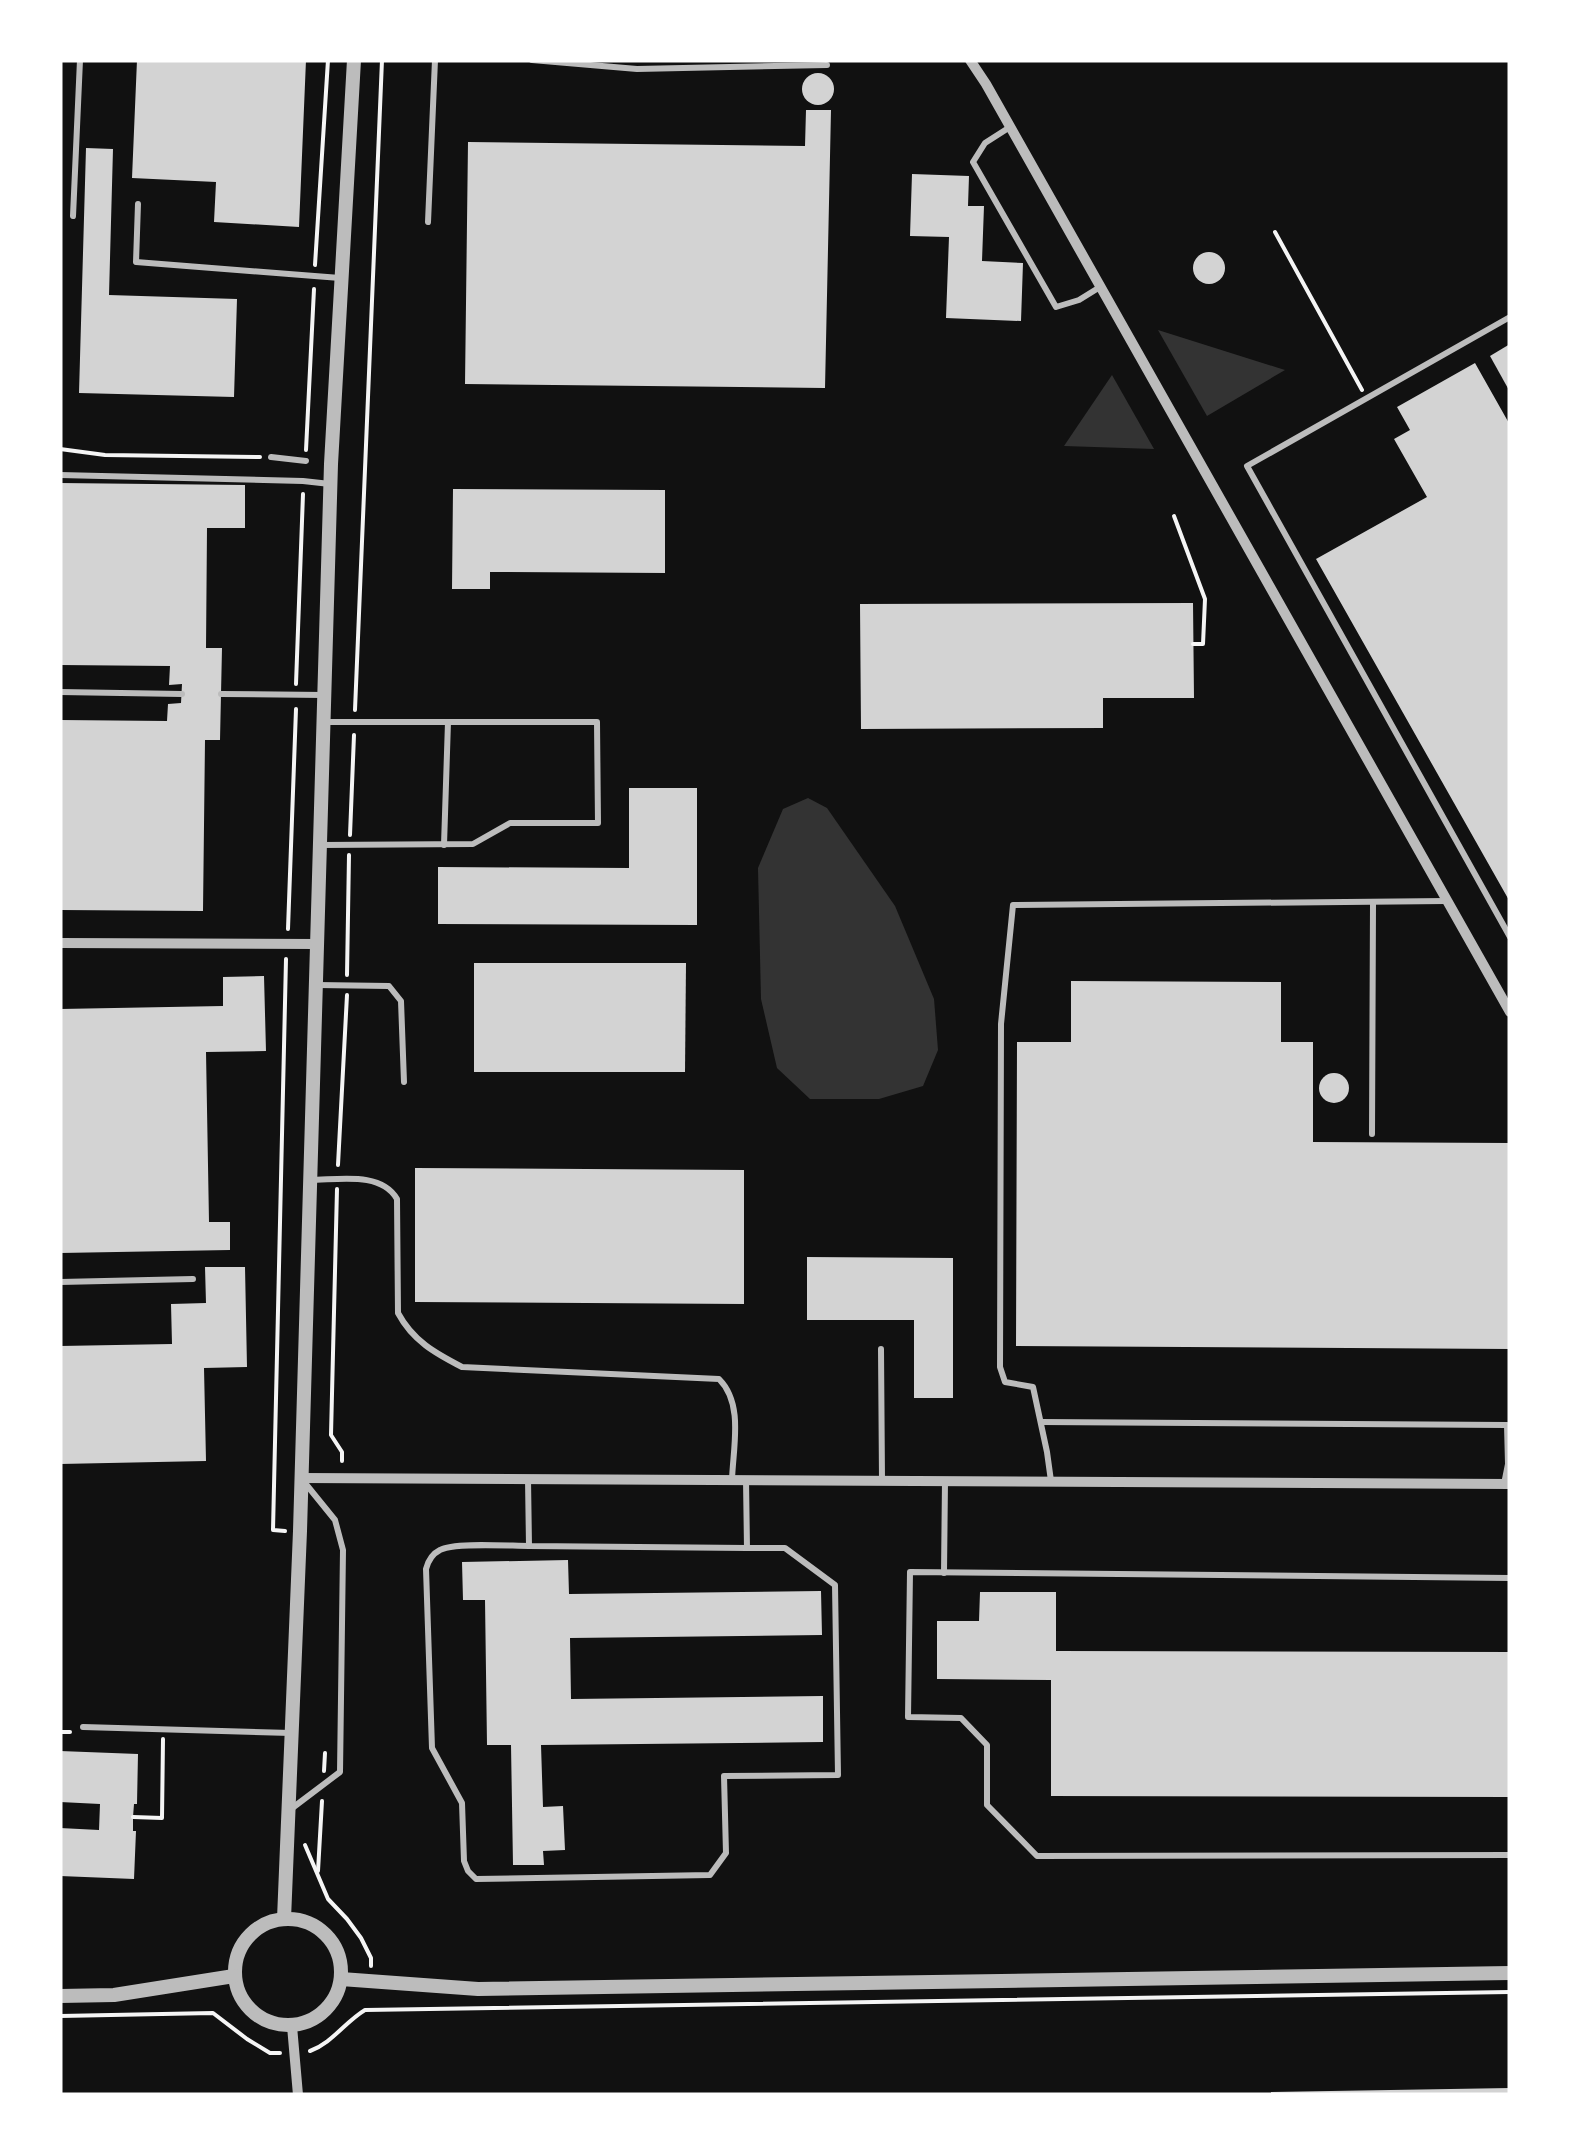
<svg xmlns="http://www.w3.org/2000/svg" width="1570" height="2155" font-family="'PT Serif',serif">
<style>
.water{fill:#333}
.building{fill:#d3d3d3}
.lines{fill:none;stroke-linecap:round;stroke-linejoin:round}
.path{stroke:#f5f5f5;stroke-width:4}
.service{stroke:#bcbcbc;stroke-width:6}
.minor{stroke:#bcbcbc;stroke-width:10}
.tertiary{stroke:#bcbcbc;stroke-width:14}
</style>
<rect width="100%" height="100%" fill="#111"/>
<!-- water -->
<g class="water">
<path d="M1158,330L1285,370L1207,416Z"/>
<path d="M1112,375L1154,449L1064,446Z"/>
<path d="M808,798L827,808L895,906L934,999L938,1050L923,1086L879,1099H810L777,1068L761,999L758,868L783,809Z"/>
</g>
<!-- building -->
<g class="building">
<path d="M137,60H306L299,227L214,222L216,182L132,178Z"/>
<circle cx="818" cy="89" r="16"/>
<path d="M806,110H831L825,388L465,384L468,142L805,146Z"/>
<path d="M86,148L113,149L109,295L237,299L234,397L79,393Z"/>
<path d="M912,174L969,176L968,206H984L982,261L1023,263L1021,321L946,318L949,237L910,236Z"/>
<circle cx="1209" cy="268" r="16"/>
<path d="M1510,344V392L1490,356Z"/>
<path d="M1475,363L1510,425V902L1316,559L1427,497L1394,439L1410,430L1397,407Z"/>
<path d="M60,483L245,485V528H207L206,648H222L220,740H205L203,911L60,910V720L167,721L168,704L181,703L182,684L169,685L170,666L60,665Z"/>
<path d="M453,489L665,490V573L490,572V589H452Z"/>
<path d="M1193,603L1194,698H1103V728L861,729L860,604Z"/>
<path d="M629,788H697V925L438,924V867L629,868Z"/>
<path d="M474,963H686L685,1072H474Z"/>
<path d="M264,976L266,1051L206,1052L209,1222H230V1250L60,1253V1009L223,1006V977Z"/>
<path d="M1071,981L1281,982V1042H1313V1142L1510,1143V1349L1016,1346L1017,1042H1071Z"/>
<circle cx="1334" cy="1088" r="15"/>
<path d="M415,1168L744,1170V1304L415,1302Z"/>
<path d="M807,1257L953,1258V1398H914V1320H807Z"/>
<path d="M205,1267H245L247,1367L204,1368L206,1461L60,1464V1346L172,1344L171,1304L206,1303Z"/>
<path d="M568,1560L569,1594L821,1591L822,1635L570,1638L571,1699L823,1696V1742L541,1745L543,1807L563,1806L565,1850L543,1851L544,1865H513L511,1745H487L485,1600H463L462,1562Z"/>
<path d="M980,1592H1056V1651L1510,1652V1797L1051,1796V1680L937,1679V1621H979Z"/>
<path d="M60,1751L138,1754L137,1804H134L133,1817V1831H136L134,1879L60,1876V1828L99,1830L100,1804L60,1802Z"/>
<path d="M1510,2088V2095H1271V2092Z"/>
</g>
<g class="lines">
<!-- path -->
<g class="path">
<path d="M1275,232L1362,390"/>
<path d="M315,265L328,60"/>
<path d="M60,449L105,455L260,457"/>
<path d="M306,450L314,289"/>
<path d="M1174,516L1205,599L1203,644H1193"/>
<path d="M296,684L303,494"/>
<path d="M355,710L382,60"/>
<path d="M350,835L354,735"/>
<path d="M288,929L296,709"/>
<path d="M347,975L349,855"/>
<path d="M338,1165L347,995"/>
<path d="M337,1189L331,1435L342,1452V1461"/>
<path d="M285,1531L273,1530L286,959"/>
<path d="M60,1732H70"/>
<path d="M324,1771L325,1753"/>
<path d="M133,1817L162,1818L163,1739"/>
<path d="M305,1845L328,1899L347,1919L361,1938L371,1958V1966"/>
<path d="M318,1871L322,1801"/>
<path d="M60,2016L213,2013L247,2039L270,2053H280"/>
<path d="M310,2051C332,2043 345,2022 365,2010L1510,1992"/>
</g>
<!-- service -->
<g class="service">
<path d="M532,60L637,69L827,65"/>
<path d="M1010,127L985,143L973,162L1056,307L1079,300L1100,287"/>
<path d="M138,204L136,262L340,278"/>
<path d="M73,216L80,60"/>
<path d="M428,222L435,60"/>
<path d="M1510,317L1247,466L1510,937"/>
<path d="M271,457L306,461"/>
<path d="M60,475L303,481L330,484"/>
<path d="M60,692L182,694"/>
<path d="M221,694L324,695"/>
<path d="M321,845L473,844L510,823H598L597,722H325"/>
<path d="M444,845L448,722"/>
<path d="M317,985L389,986L401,1001L404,1082"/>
<path d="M1372,1134L1373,904"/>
<path d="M310,1180C338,1180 381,1171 397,1199L398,1313C413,1341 435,1353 462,1367L719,1379C744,1404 733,1447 732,1480"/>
<path d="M60,1282L193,1279"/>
<path d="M881,1349L882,1480"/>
<path d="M1041,1422L1507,1425L1508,1464L1504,1484"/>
<path d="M528,1479L529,1546L747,1548L746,1480"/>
<path d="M1051,1481L1047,1452L1033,1387L1005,1382L1000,1367L1001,1024L1013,905L1446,901"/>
<path d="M529,1546C510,1546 453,1542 440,1550C432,1554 428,1561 426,1569L432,1748L462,1803L464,1861L468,1871L476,1879L710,1875L726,1853L724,1776L838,1775L835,1585L785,1548H747"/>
<path d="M944,1573L945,1481"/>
<path d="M1510,1578L910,1572L908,1717L961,1718L987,1745V1805L1037,1856L1510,1855"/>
<path d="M83,1727L291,1733"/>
<path d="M291,1809L340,1772L343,1550L335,1520L305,1483"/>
</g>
<!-- minor -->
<g class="minor">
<path d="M970,60L986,84L1510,1012"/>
<path d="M60,943L317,944"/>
<path d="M301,1478L1510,1484"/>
<path d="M292,2026L298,2095"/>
</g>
<!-- tertiary -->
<g class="tertiary">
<circle cx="288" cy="1972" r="53"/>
<path d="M284,1919L300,1531L331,464L354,60"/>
<path d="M341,1979L478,1989L1510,1973"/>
<path d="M60,1996L114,1995L234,1976"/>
</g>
</g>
<!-- border -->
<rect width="1570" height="2155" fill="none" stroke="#ffffff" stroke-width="125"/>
</svg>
